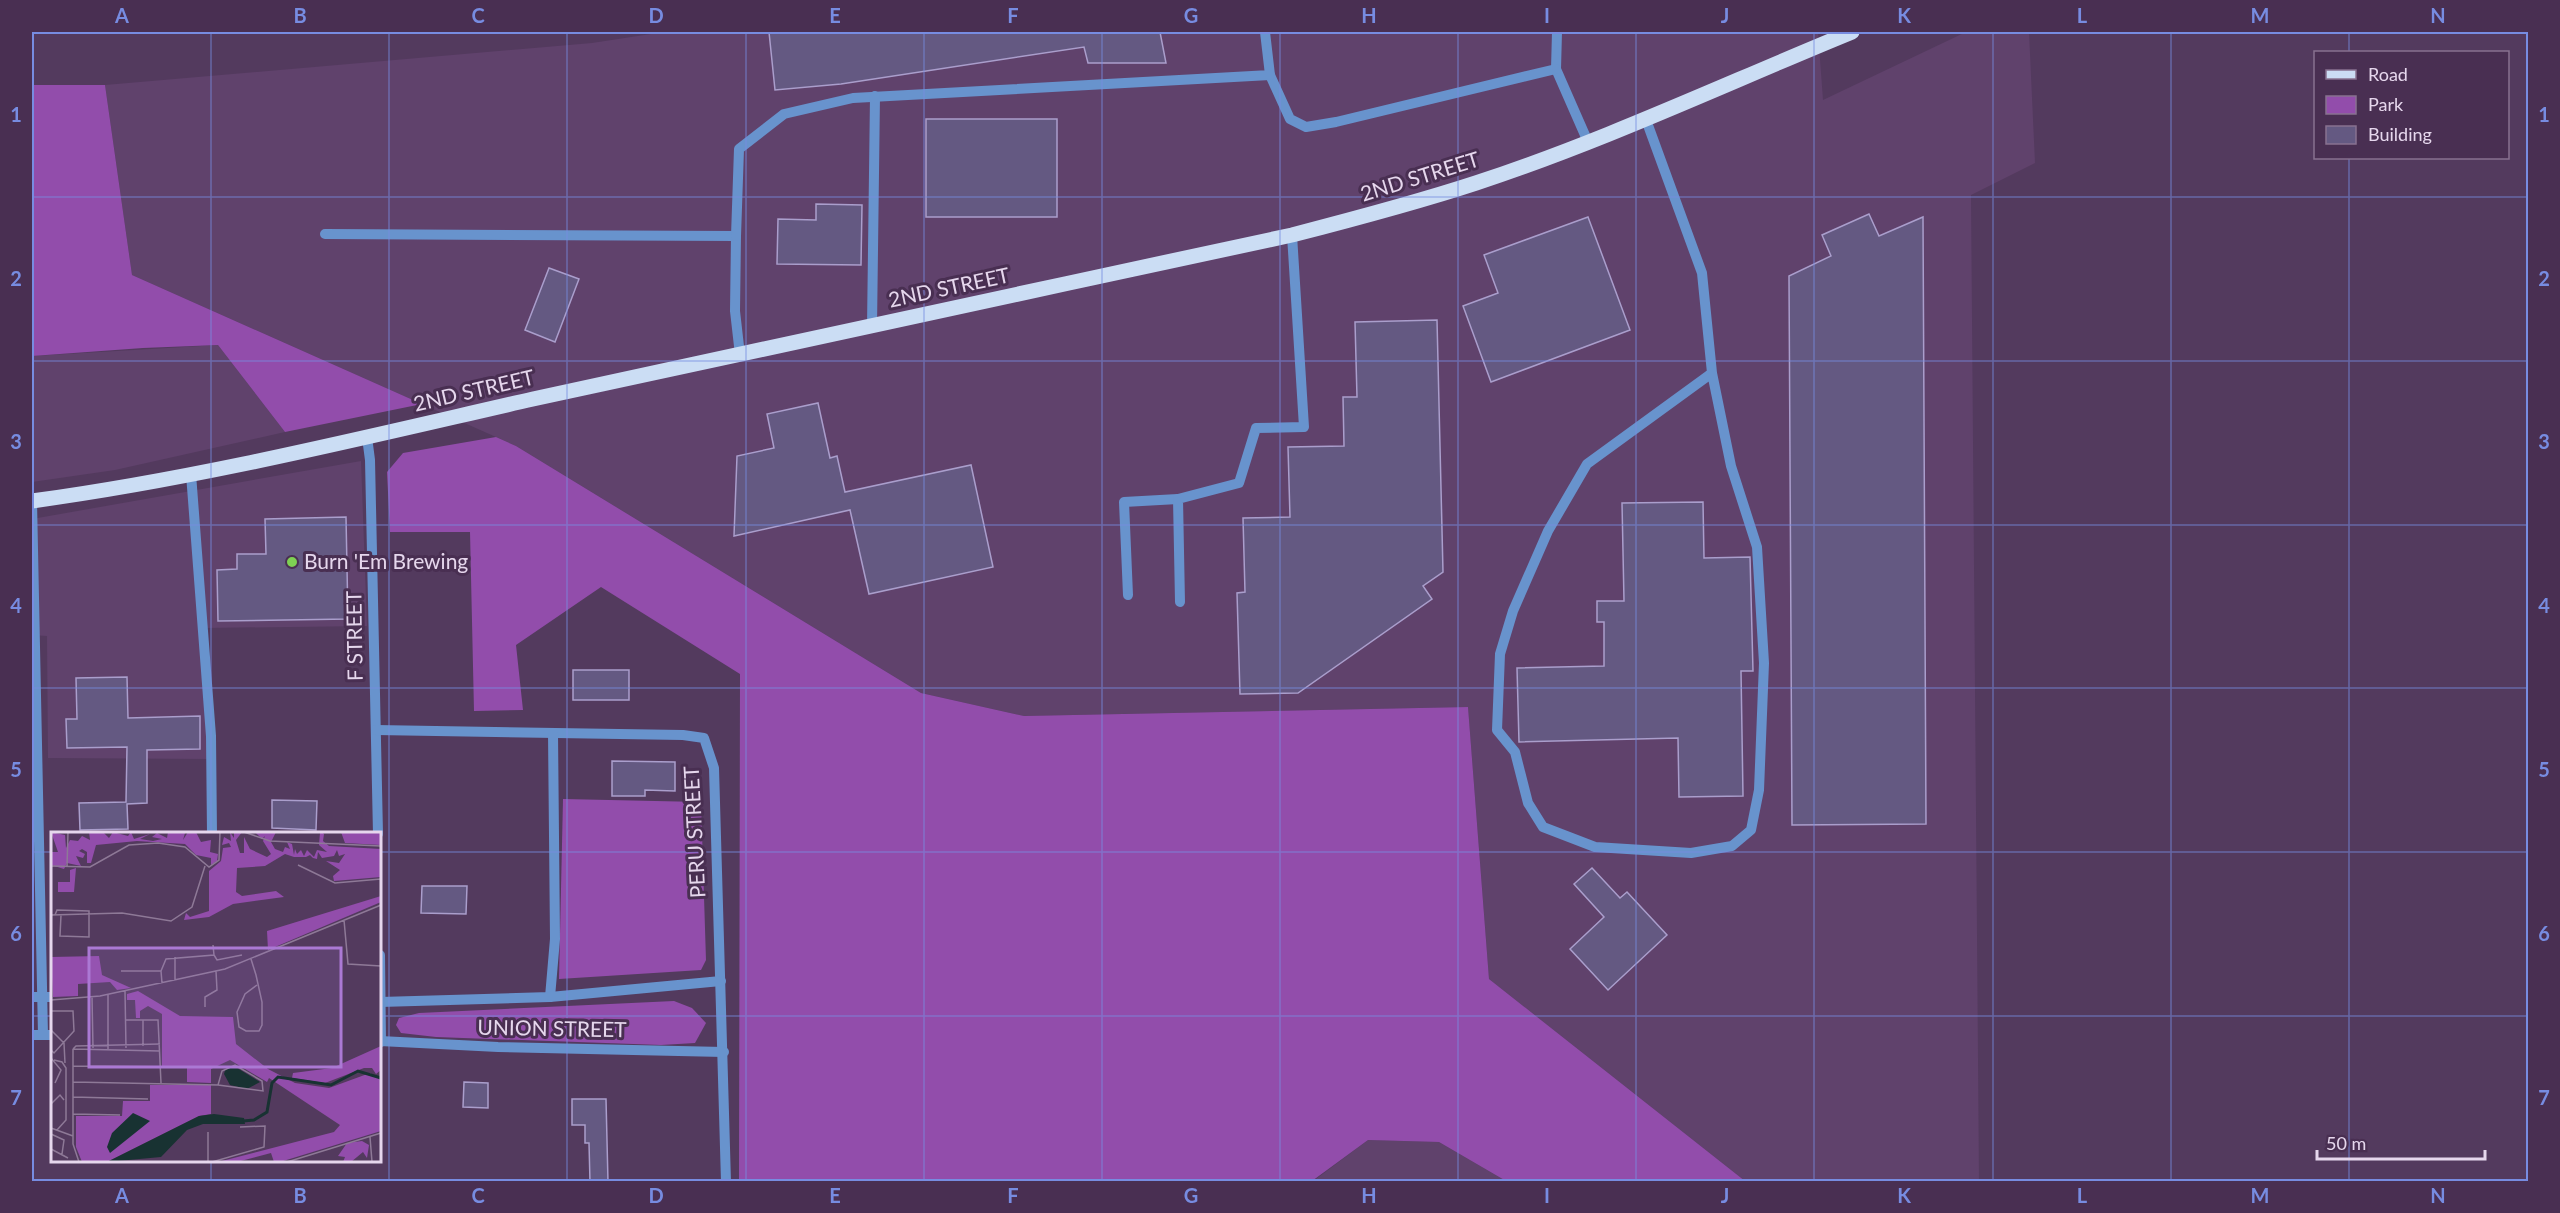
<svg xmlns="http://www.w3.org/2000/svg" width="2560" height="1213" font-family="Lato,sans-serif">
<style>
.built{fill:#60426c}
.green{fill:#924dab}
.building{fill:#645982;stroke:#aa9ecc;stroke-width:1.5}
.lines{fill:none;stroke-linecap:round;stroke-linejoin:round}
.minor{stroke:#6893cd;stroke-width:10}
.major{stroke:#cbddf4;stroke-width:15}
.grid{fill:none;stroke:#778ce1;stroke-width:1.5;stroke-opacity:0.55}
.poi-dot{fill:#7ed053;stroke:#492f52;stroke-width:2}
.labels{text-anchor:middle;stroke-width:6;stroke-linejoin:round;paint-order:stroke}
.street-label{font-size:21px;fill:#e6d7ed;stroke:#492f52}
.poi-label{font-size:21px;fill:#e6d7ed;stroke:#492f52;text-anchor:start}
.inset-river{fill:none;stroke:#183232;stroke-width:3}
.inset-road{fill:none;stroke:#8e7997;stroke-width:1.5}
.view{fill:#ab79d4;fill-opacity:0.15;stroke:#ab79d4;stroke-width:3}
.inset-edge{fill:none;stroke:#e6d7ed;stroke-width:3}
.neatline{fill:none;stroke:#778ce1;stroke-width:2}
.grid-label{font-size:20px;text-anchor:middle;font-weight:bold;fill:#778ce1}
</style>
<rect width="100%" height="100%" fill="#533a5e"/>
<!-- built -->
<g class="built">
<path d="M664,32H1818L1823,100L1966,32H2029L2035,163L1971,195L1979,1181H1745L1489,979L1468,707L1024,716L921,693L516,446L132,275L105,85L592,43Z"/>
<path d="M218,345L285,432L115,470L32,482V356Z"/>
<path d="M361,461L367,626L203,628L211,759L48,758L47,636L32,635V519Z"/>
<path d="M1368,1140L1439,1142L1506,1181L1312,1182Z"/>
</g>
<!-- green -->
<g class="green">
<path d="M32,85H105L132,275L422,404L285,432L218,345L143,348L32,356Z"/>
<path d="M496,437L516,446L921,693L1024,716L1468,707L1489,979L1745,1181H1506L1439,1142L1368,1140L1312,1181H739L740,674L601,587L516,645L523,710L474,711L470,532H390L387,472L403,453Z"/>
<path d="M563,799L701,802L706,960L701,970L559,979Z"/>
<path d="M674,1001L692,1008L706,1023L695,1043L661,1045L436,1037L401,1033L396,1025L399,1018L419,1013Z"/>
</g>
<!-- building -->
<g class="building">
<path d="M769,32H1160L1166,63H1088L1084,47L841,84L775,90Z"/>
<rect x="926" y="119" width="131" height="98"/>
<path d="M816,204L862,205L861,265L777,264L778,219L816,220Z"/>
<path d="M1869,214L1879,236L1923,217L1926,824L1792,825L1789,276L1831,256L1822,235Z"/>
<path d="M1588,217L1630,330L1491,382L1463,306L1498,293L1484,255Z"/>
<path d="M549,268L579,279L555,342L525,330Z"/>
<path d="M1437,320L1443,572L1423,586L1432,599L1298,693L1240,694L1237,593L1245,592L1243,518L1290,517L1288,447L1344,446L1343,397H1357L1355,322Z"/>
<path d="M818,403L830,458L837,456L845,492L971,465L993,567L869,594L850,510L734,536L737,456L774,448L767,414Z"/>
<path d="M1703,502L1704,558L1750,557L1753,671H1741L1743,796L1679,797L1678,738L1519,742L1517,668L1604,666V622H1597V601H1624L1622,503Z"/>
<path d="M346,517L348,619L218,621L217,570L237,569V554H266L265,519Z"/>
<rect x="573" y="670" width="56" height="30"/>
<path d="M127,677L128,718L200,716V749L147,750V803L127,804L128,829L80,830L79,803L126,802L127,747L67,748L66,719H77L76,678Z"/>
<path d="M612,761L675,762V791L645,790V796H612Z"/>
<path d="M272,800L317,801L316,830L272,828Z"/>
<path d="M1592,868L1620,898L1627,892L1667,935L1608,990L1570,949L1604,917L1574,884Z"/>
<path d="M422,886H467L466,914L421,913Z"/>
<path d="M464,1082L488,1083V1108L463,1107Z"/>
<path d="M572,1099H606L608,1182H590L589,1143H585V1125H572Z"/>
</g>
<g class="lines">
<!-- minor -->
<g class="minor">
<path d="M1557,32L1556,69L1588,142"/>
<path d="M1270,75L1290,119L1306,127L1336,122L1556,69"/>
<path d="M1645,117L1702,273L1712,373L1731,466L1757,547L1764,663L1759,790L1751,830L1732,846L1691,853L1595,847L1543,827L1528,803L1515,752L1497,730L1500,654L1513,611L1548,531L1587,464L1712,373"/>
<path d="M325,234L736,236L735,311L740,355"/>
<path d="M736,236L739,149L784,114L853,98L1270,75L1265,32"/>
<path d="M872,327L875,96"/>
<path d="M367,437L370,460L378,834"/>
<path d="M191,474L211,736L212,834"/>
<path d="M32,501L43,1035"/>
<path d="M1128,595L1124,502L1178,499"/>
<path d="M1180,602L1178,499L1239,483L1256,428L1304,427L1292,235"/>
<path d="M376,730L683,735L704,738L714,768L726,1182"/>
<path d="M380,955L381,1042"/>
<path d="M32,997H52"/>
<path d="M550,997L555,939L553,733"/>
<path d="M380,1002L550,997L721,981"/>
<path d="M32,1035H52"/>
<path d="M380,1041L498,1047L724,1052"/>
</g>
<!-- major -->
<path class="major" d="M32,501C201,478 366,437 533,399C785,343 1039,290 1292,235C1354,219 1415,203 1476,183C1604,141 1727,83 1852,32"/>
</g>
<!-- grid -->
<path class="grid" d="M211,32V834M389,32V1182M567,32V1182M746,32V1182M924,32V1182M1102,32V1182M1280,32V1182M1458,32V1182M1636,32V1182M1814,32V1182M1993,32V1182M2171,32V1182M2349,32V52M2349,158V1182M32,197H2528M32,361H2528M32,525H2528M32,688H2528M32,852H52M380,852H2528M32,1016H52M380,1016H2528M211,1160V1182"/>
<!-- markers -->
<circle class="poi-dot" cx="292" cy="562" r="6"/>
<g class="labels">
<!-- street labels -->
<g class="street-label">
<text transform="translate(1420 177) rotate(-17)" y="7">2ND STREET</text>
<text transform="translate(949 288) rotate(-12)" y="7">2ND STREET</text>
<text transform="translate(474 391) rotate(-13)" y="7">2ND STREET</text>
<text transform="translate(355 636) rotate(-91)" y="7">F STREET</text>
<text transform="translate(695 832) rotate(-93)" y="7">PERU STREET</text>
<text transform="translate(552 1029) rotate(1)" y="7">UNION STREET</text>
</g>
<!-- poi labels -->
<g class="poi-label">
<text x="304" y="569">Burn 'Em Brewing</text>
</g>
</g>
<!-- overview -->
<g transform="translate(51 832)">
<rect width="330" height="330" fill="#533a5e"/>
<path d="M0,0L14,3L15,16L19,8L27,9L31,4L39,8L38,0H52L58,6L62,0L77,4L80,0L83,7L99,2L89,7L102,9L111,7L101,5L106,1L116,6L117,0L134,1L132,8L137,0H145L150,10L160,8L159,20L167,22L166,29L160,33V26L145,23L134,12L86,9L45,13L40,31H36V20L31,17L28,19L34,22L32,26L25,24L30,34L16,31L13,37L0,33V20H7ZM179,0L183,6V0H191L185,8L189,21H193V5L199,17L216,25L220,22L212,9L214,4L211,7L204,0H225L220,10L224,17L232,20L234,15L239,17L236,10L241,12L243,23L244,17L246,22L250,18L253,24L256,18L263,25L266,18L276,20L268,13L269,1L259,0H271L273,2L272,9L278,14L330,17V45L283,49L282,44L289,38L275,29L288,31L294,22L288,24L286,18L283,24L271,26L267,20L266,27L262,26L259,23L255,25H243L234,22L214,34L186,36L185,60L191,64L225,59L233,65L182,72L158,85L133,88L135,81L139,85L158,79V39L170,29L172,16L180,15L178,11L171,13L173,5L180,9ZM290,0H330V13L294,11ZM25,36L23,60H7V50H19V38ZM330,64V70L217,118L216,99ZM48,124L51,143L80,156L66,158L59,150L27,152V164L2,165L0,125ZM87,159L129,184L182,185L185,212L217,237L244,251L278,256L319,241L330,248V299L229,330H223L220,321L186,330H167L283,300L289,293L218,246L216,250L179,228L160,237V251L136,250V235L111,234V182L97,174L89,179V186H85L84,168H76V162ZM330,214V238L325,242L321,236H313L274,251L241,246L242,241L281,236ZM99,253H160V282L148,284L56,330H31L25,315V284H71L72,269H99ZM311,309L318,313L316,326L312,320L300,330H292L294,325L287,324L296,311Z" fill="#924dab"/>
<path d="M183,234L209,250L196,257L179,253L173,242L175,235ZM82,281L99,289L59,321L56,315L61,301ZM163,282L193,286L194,292H152L136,298L110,325L56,330L148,284Z" fill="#183232"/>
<path class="inset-river" d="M192,289L203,288L216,280L221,251L227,245L280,253L307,239L330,246"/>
<path class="inset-road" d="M193,0L219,9L330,14M247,33L284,51L330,47M0,34L39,35L78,13L107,11L134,15L158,35L168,28L169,0M16,35L17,0M0,83L71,81L120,89L141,75L154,34M4,83L6,78L38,79V105L9,104L10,83M293,88L297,132L330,134M163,123L166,128L191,123M200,127L205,143L211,170V193L208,199H195L188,195L186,180L194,162L206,153M70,139H110L111,151M110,139L115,127L163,123L162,113M124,148V125M74,159L75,216M57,162V217M41,165L42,216M0,168L49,164L174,137L330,73M154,175V165L166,158L165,139M0,179H22L23,199L3,221L0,218M75,188H107L110,251M0,198L13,211L14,231M92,214V188M22,217V312L28,330M22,217L25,214L109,212M22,217L109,219M0,226L10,238L4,251M3,228L11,230L15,236V288L6,298M22,234L133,235M22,250L167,253L171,239L184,233L211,249L212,259L167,253M22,265L97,267M0,272L9,263L13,268M22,282L69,283M0,296L22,304M0,302L13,308L11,322M319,305L321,330M0,317L17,326M157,330V300M161,330L213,315L214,294L189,295M236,330L330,301"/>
<path class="view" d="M38,116H290V235H38Z"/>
<rect width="330" height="330" class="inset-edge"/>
</g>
<!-- border -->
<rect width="2560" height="1213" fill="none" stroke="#492f52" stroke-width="66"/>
<!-- legend -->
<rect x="2314" y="51" width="195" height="108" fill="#492f52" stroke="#887290" stroke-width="1.5"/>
<rect x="2326" y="70" width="30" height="9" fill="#cbddf4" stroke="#887290" stroke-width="1.5"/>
<text x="2368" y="81" font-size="18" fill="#e6d7ed">Road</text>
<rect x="2326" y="96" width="30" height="18" fill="#924dab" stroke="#887290" stroke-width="1.5"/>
<text x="2368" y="111" font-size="18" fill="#e6d7ed">Park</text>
<rect x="2326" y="126" width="30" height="18" fill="#645982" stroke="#887290" stroke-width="1.5"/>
<text x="2368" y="141" font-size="18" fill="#e6d7ed">Building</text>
<!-- scale -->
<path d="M2317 1150v9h168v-9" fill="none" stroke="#e6d7ed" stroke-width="3"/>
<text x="2326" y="1150" font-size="18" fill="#e6d7ed" stroke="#492f52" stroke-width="4.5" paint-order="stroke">50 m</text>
<rect x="33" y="33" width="2494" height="1147" class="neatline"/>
<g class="grid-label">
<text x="122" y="23">A</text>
<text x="300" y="23">B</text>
<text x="478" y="23">C</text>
<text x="656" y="23">D</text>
<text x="835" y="23">E</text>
<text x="1013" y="23">F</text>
<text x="1191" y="23">G</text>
<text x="1369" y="23">H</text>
<text x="1547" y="23">I</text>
<text x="1725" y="23">J</text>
<text x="1904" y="23">K</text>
<text x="2082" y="23">L</text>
<text x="2260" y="23">M</text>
<text x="2438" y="23">N</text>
<text x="16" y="122">1</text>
<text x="2544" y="122">1</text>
<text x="16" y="286">2</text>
<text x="2544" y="286">2</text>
<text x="16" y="449">3</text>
<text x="2544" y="449">3</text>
<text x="16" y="613">4</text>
<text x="2544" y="613">4</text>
<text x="16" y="777">5</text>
<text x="2544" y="777">5</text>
<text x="16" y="941">6</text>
<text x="2544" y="941">6</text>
<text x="16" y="1105">7</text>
<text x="2544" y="1105">7</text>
<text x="122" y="1203">A</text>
<text x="300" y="1203">B</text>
<text x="478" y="1203">C</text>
<text x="656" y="1203">D</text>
<text x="835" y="1203">E</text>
<text x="1013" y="1203">F</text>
<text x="1191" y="1203">G</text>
<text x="1369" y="1203">H</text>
<text x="1547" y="1203">I</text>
<text x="1725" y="1203">J</text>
<text x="1904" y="1203">K</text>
<text x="2082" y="1203">L</text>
<text x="2260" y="1203">M</text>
<text x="2438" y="1203">N</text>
</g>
</svg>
